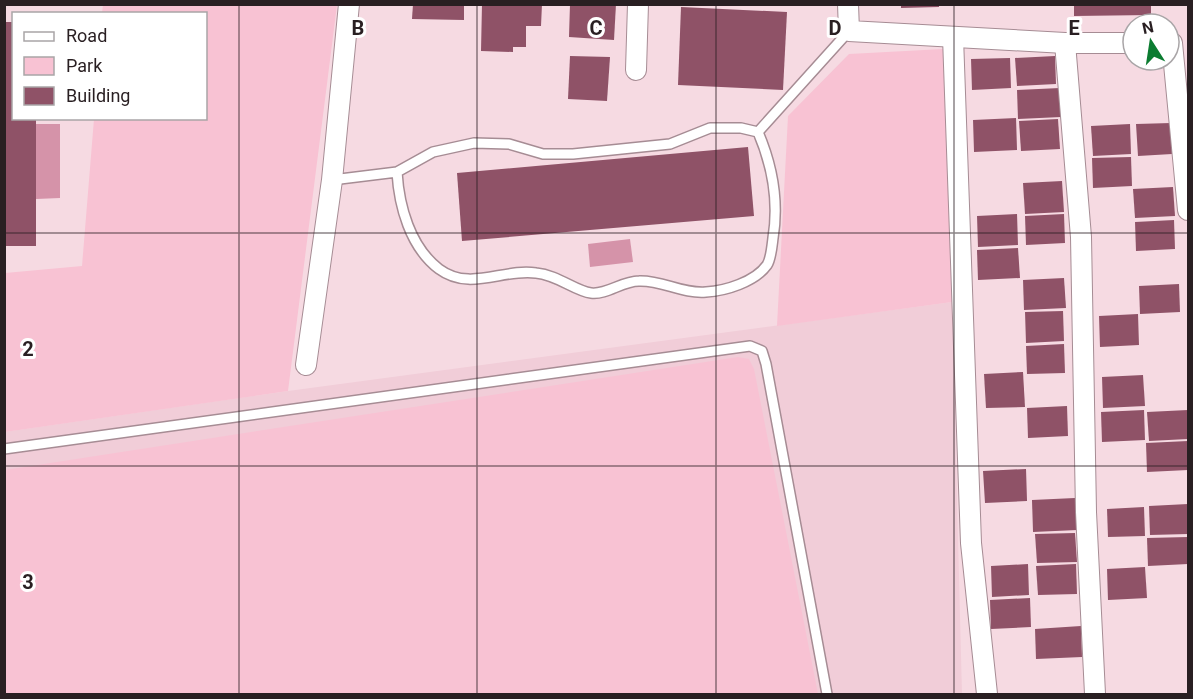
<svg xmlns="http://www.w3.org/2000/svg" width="1193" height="699" font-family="Roboto,sans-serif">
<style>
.built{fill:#f1cdd8}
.green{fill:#f8c2d3}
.water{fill:#d593a9}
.building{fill:#8f5267}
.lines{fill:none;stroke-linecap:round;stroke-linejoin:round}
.service-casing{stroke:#a68c94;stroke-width:12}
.minor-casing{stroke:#a68c94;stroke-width:22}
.service{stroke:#fff;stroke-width:9}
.minor{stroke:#fff;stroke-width:20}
.grid{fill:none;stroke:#291f22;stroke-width:1.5;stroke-opacity:0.55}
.grid-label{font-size:20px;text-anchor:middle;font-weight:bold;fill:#291f22;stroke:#fff;stroke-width:6;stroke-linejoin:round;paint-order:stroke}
</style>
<rect width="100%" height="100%" fill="#f6dae2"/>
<!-- built -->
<path class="built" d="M952,302L962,694H5L4,432L288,391Z"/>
<!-- green -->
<g class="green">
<path d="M103,5H337L288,391L5,432V273L82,266L94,119L206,118V14L102,13Z"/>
<path d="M943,49L952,302L777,326L788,116L849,54Z"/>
<path d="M738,357L749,359L754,369L818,694H5V470Z"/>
</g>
<!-- water -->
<g class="water">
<path d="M36,124H60V198L36,199Z"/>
<path d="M630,239L633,262L590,267L588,244Z"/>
</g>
<!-- building -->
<g class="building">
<path d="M413,4H464V20L412,19Z"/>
<path d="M482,4H542L541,26H526V47H513V52L481,51Z"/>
<path d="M570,4H616L614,40L569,37Z"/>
<path d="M901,4H939V7L901,8Z"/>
<path d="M1074,5H1151V15L1074,16Z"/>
<path d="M681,7L787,12L783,90L678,85Z"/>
<path d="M4,22H14V118H36V246H4Z"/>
<path d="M570,56L610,57L607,101L568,99Z"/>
<path d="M1055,56L1056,84L1017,86L1015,58Z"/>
<path d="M1010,58L1011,88L972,90L971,59Z"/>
<path d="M1060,88L1061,117L1018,119L1017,90Z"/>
<path d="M1016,118L1017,150L974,152L973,120Z"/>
<path d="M1058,119L1060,149L1021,151L1019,121Z"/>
<path d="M1171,123L1172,154L1138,156L1136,124Z"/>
<path d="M1130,124L1131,154L1093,156L1091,126Z"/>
<path d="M748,147L754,216L462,241L457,173Z"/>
<path d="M1131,157L1132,186L1093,188L1092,158Z"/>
<path d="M1062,181L1064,212L1025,214L1023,183Z"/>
<path d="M1173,187L1175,216L1135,218L1133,189Z"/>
<path d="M1017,214L1018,245L978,247L977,216Z"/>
<path d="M1064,214L1065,243L1026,245L1025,216Z"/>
<path d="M1174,220L1175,249L1136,251L1135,222Z"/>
<path d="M1018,248L1020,278L978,280L977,250Z"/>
<path d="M1064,278L1066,308L1024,310L1023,280Z"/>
<path d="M1179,284L1180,312L1140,314L1139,286Z"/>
<path d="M1063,311L1064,341L1026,343L1025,312Z"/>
<path d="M1138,314L1139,345L1100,347L1099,316Z"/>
<path d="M1064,344L1065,373L1027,374L1026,346Z"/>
<path d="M1023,372L1025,407L986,408L984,374Z"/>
<path d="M1143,375L1145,406L1103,408L1102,377Z"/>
<path d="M1067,406L1068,436L1028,438L1027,408Z"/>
<path d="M1144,410L1145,440L1102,442L1101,412Z"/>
<path d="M1188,410V439L1149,441L1147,412Z"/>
<path d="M1188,441V470L1147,472L1146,443Z"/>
<path d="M1026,469L1027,501L985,503L983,471Z"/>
<path d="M1075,498L1077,530L1033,532L1032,500Z"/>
<path d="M1188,504V534L1150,535L1149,506Z"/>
<path d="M1144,507L1145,536L1108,537L1107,509Z"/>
<path d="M1075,533L1077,562L1037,563L1035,534Z"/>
<path d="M1188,537V564L1148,566L1147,538Z"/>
<path d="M1028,564L1029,595L992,597L991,566Z"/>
<path d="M1076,564L1077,594L1038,595L1036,566Z"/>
<path d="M1145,567L1147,598L1108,600L1107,569Z"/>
<path d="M1030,598L1031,627L991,629L990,600Z"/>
<path d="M1081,626L1082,657L1036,659L1035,629Z"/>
</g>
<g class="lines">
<defs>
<g id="service">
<path d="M758,132L849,31"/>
<path d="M332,180L397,172L433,152L474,143L509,144L543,154H573L670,144L710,128H741L758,132C773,167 779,201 773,238C772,246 771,259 767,265C755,282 725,291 706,292C682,294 662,280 639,281C622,281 607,295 591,293C575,291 558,275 536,273C503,268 470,292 439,269C410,247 399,206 397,172"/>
<path d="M4,449L750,346L762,351L766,364L827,694"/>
</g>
<g id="minor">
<path d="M848,4L849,31L1065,43H1133"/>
<path d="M953,37L971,543L987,694"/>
<path d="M1065,43L1081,237L1086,512L1095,694"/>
<path d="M1172,43L1188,210"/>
<path d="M636,70L638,4"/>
<path d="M306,365L332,180L349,4"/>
</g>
</defs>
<!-- service casing -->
<use href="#service" class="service-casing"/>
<!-- minor casing -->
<use href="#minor" class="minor-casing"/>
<!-- service -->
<use href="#service" class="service"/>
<!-- minor -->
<use href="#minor" class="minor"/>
</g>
<!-- grid -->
<path class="grid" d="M239,4V694M477,4V694M716,4V694M954,4V694M4,233H1188M4,466H1188"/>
<g class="grid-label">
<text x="358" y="35">B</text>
<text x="596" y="35">C</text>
<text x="835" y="35">D</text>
<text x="1074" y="35">E</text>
<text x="28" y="356">2</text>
<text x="28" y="589">3</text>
</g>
<!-- border -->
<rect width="1193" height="699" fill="none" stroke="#291f22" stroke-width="12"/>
<!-- legend -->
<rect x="12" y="12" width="195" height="108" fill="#ffffff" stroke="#a9a5a7" stroke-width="1.5"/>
<rect x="24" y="32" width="30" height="9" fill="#ffffff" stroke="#a9a5a7" stroke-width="1.5"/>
<text x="66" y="42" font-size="18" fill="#291f22">Road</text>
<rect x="24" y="57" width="30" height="18" fill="#f8c2d3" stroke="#a9a5a7" stroke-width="1.5"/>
<text x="66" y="72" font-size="18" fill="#291f22">Park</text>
<rect x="24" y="87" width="30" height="18" fill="#8f5267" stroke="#a9a5a7" stroke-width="1.5"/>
<text x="66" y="102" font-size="18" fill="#291f22">Building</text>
<!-- north arrow -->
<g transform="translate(1151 42) rotate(348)"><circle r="28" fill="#ffffff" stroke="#a9a5a7" stroke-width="1.5"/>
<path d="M0-4.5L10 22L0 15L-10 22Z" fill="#0c7c31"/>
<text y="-9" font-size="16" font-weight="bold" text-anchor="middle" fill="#291f22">N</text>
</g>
</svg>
